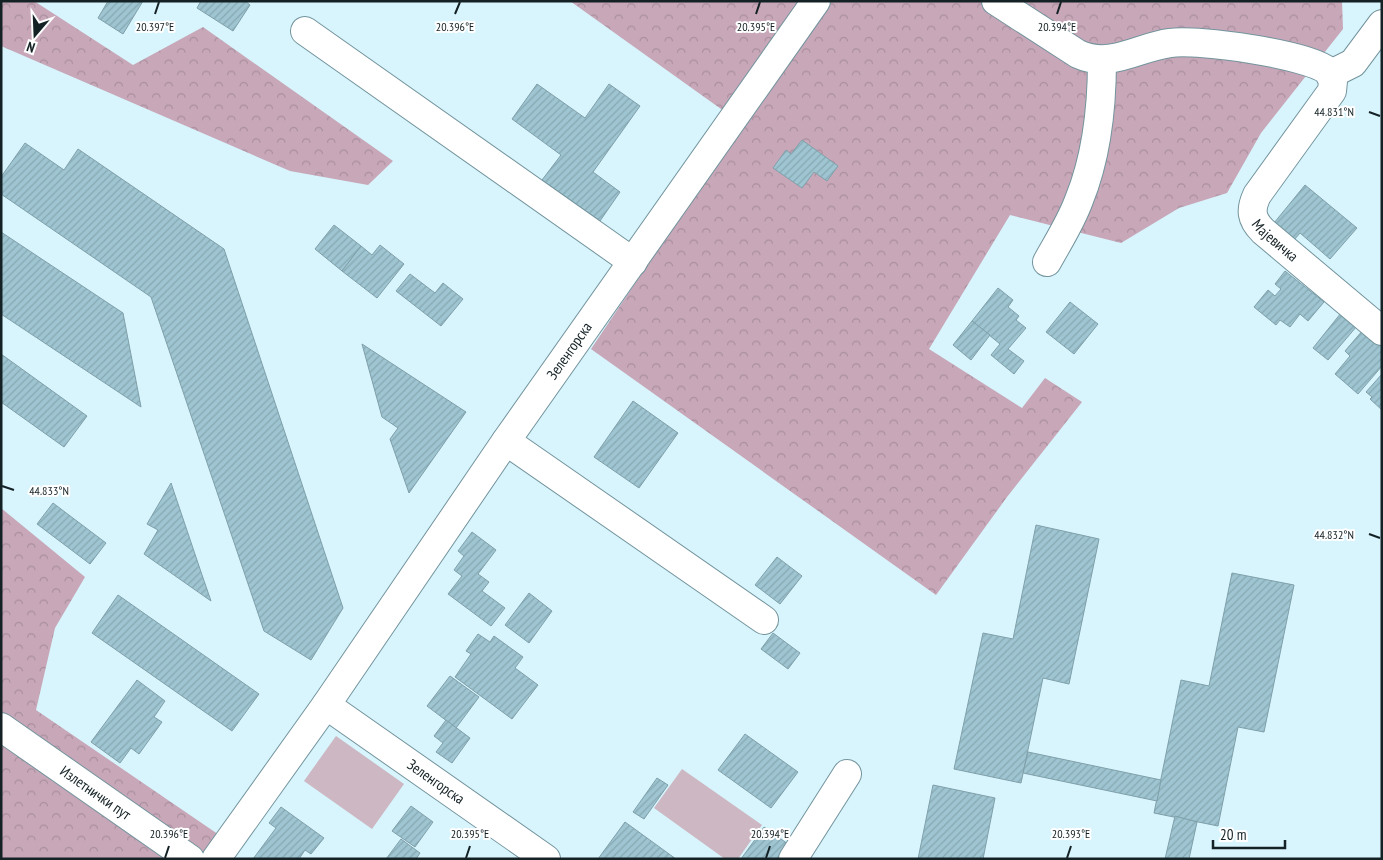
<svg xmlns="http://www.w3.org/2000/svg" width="1383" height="860" font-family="'PT Sans Narrow',sans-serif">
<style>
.forest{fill:url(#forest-crowns)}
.green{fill:#ccb7c2}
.building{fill:url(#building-hatch);stroke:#7fa0aa}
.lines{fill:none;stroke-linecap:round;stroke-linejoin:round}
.minor-casing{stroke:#73949d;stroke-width:30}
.minor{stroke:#fff;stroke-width:28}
.ticks{fill:none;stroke:#142125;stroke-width:2}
.labels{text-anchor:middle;stroke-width:4;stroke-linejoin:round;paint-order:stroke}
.street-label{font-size:15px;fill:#142125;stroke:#fff}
.ticks-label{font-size:12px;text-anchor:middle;fill:#142125;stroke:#fff;stroke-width:4;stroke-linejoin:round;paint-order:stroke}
</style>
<defs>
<pattern id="forest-crowns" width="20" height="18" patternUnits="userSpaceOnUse" patternTransform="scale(1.25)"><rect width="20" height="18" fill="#c7a7b8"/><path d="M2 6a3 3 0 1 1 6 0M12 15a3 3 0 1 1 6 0" fill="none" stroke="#aa8f9e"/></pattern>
<pattern id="building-hatch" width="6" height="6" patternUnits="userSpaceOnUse" patternTransform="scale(1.25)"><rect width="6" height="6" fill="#9ec5d1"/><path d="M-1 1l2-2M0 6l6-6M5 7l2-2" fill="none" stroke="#87a9b3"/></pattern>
</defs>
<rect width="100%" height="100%" fill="#d8f4fc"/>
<!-- forest -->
<g class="forest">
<path d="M1,1H34L133,65L203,27L393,161L368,185L290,171L1,46Z"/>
<path d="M570,1H1342L1343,29L1261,133L1227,193L1179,208L1121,243L1010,215L929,349L1022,408L1045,378L1082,402L1007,497L936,595L591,349L742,124Z"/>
<path d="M1,508L85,577L55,628L36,710L228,841L216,859H1Z"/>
</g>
<!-- green -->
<g class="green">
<path d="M336,736L404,784L372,829L304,781Z"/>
<path d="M682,769L762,825L738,859H725L654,808Z"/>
</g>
<!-- building -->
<g class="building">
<path d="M108,1H143L123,34L98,18Z"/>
<path d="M201,1H245L250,5L233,31L197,8Z"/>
<path d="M537,84L585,118L609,84L640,106L593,172L620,192L600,221L542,180L561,155L512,119Z"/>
<path d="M802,140L838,166L827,181L814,172L802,188L773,168L786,150L791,154Z"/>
<path d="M25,143L64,170L78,149L224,249L343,608L311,660L264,631L151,297L1,194V177Z"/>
<path d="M1305,185L1357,228L1330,259L1300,233L1294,240L1274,223Z"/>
<path d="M334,225L361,246L342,271L315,249Z"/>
<path d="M1,232L123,313L141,407L1,314Z"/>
<path d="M380,245L404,264L377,298L342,271L361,246L372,255Z"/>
<path d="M1285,271L1324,302L1308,321L1300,314L1290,327L1280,320L1276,325L1254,307L1268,290L1275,296L1281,289L1275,284Z"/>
<path d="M410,274L435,293L443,283L463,299L441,326L396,291Z"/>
<path d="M998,288L1013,300L1008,307L1019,316L1016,320L1026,328L1008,349L1024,361L1014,374L991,355L1000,344L972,321Z"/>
<path d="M1070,302L1098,324L1074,354L1046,332Z"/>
<path d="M1341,313L1357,326L1328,360L1313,348Z"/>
<path d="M972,321L990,335L971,360L953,345Z"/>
<path d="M1363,330L1382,345V366L1358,394L1335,374L1350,356L1345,351Z"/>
<path d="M362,344L466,412L409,493L390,439L398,428L382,417Z"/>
<path d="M1,354L87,416L64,447L1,402Z"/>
<path d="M1382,374V410L1370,399L1372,397L1366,392Z"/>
<path d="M633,401L678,433L639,488L594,457Z"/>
<path d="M171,483L201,572L211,601L144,554L158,530L147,524Z"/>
<path d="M53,503L106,543L90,564L37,524Z"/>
<path d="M1036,525L1099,539L1069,684L1043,678L1021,783L954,769L983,633L1013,639Z"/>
<path d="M472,532L496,550L478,574L489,582L482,591L505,608L491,626L448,594L462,576L454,570L464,556L458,551Z"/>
<path d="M777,557L802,576L780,604L755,585Z"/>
<path d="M1232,573L1294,585L1264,732L1238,727L1218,826L1154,813L1181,680L1209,686Z"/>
<path d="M529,593L552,611L529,643L505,625Z"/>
<path d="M118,595L259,694L232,731L92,633Z"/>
<path d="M773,633L800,653L788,669L761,649Z"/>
<path d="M478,634L490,642L494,636L523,657L515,668L538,685L512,719L455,677L471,654L466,651Z"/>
<path d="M450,676L479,697L456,728L427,706Z"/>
<path d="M137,680L165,701L154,717L162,722L139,754L131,748L120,763L91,742Z"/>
<path d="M446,720L470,738L452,763L436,752L443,743L434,736Z"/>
<path d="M745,734L798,772L771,808L718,770Z"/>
<path d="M1028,752L1161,780L1157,801L1023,773Z"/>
<path d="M657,778L668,785L644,819L633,812Z"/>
<path d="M933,785L995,798L983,859H918Z"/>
<path d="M411,806L433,822L415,847L392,831Z"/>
<path d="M281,807L324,838L311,854L305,850L299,859H253L276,828L269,823Z"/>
<path d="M1175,816L1197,822L1189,859H1165Z"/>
<path d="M625,822L676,859H598Z"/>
<path d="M764,827L788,844L777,859H741Z"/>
<path d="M401,839L420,853L416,859H386Z"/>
</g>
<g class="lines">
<defs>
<g id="minor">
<path id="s1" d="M996,1L1078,54C1111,69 1138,47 1170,43C1199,39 1306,54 1328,71L1333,81L1332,91L1257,195C1250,210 1251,219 1263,231L1382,331"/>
<path d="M305,31L633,262"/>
<path d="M1331,74L1353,63L1382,24"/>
<path d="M1047,262C1058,242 1071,222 1079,200C1097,156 1102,107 1102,60"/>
<path d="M506,441L764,620"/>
<path id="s2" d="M326,705L546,859"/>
<path id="s3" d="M1,727L190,859"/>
<path id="s4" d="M216,859L326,705L506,441L816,1"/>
<path d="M793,859L847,774"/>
</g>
</defs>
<!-- minor casing -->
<use href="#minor" class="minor-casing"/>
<!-- minor -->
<use href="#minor" class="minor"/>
</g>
<!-- ticks -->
<path class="ticks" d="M155,14L159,2M455,14L460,2M756,14L760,2M1057,14L1061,2M1369,112L1380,116M2,486L14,490M1369,534L1380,538M165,858L169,846M466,858L470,846M766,858L770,846M1067,858L1071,846"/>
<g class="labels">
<!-- street labels -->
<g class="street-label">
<text dy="5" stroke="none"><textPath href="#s1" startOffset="559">Мајевичка</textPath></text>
<text dy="5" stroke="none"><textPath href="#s4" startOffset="619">Зеленгорска</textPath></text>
<text dy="5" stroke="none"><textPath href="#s2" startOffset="134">Зеленгорска</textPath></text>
<text dy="5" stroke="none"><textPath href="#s3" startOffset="115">Излетнички пут</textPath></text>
</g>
</g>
<g class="ticks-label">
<text x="155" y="31">20.397°E</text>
<text x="455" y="31">20.396°E</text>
<text x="756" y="31">20.395°E</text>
<text x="1057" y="31">20.394°E</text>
<text x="1334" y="116">44.831°N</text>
<text x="49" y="495">44.833°N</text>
<text x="1334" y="539">44.832°N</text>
<text x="169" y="838">20.396°E</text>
<text x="470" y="838">20.395°E</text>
<text x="770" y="838">20.394°E</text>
<text x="1071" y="838">20.393°E</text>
</g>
<!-- border -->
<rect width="1383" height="860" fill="none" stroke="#142125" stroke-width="5"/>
<!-- north arrow -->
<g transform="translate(35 35) rotate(199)" stroke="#ffffff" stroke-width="4" paint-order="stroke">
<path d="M0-4L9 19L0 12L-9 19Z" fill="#142125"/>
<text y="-8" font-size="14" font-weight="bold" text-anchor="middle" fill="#142125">N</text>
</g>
<!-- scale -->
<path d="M1213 840v8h72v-8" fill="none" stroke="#142125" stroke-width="2.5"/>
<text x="1220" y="840" font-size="15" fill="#142125" stroke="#ffffff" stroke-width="4" paint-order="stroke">20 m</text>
</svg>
